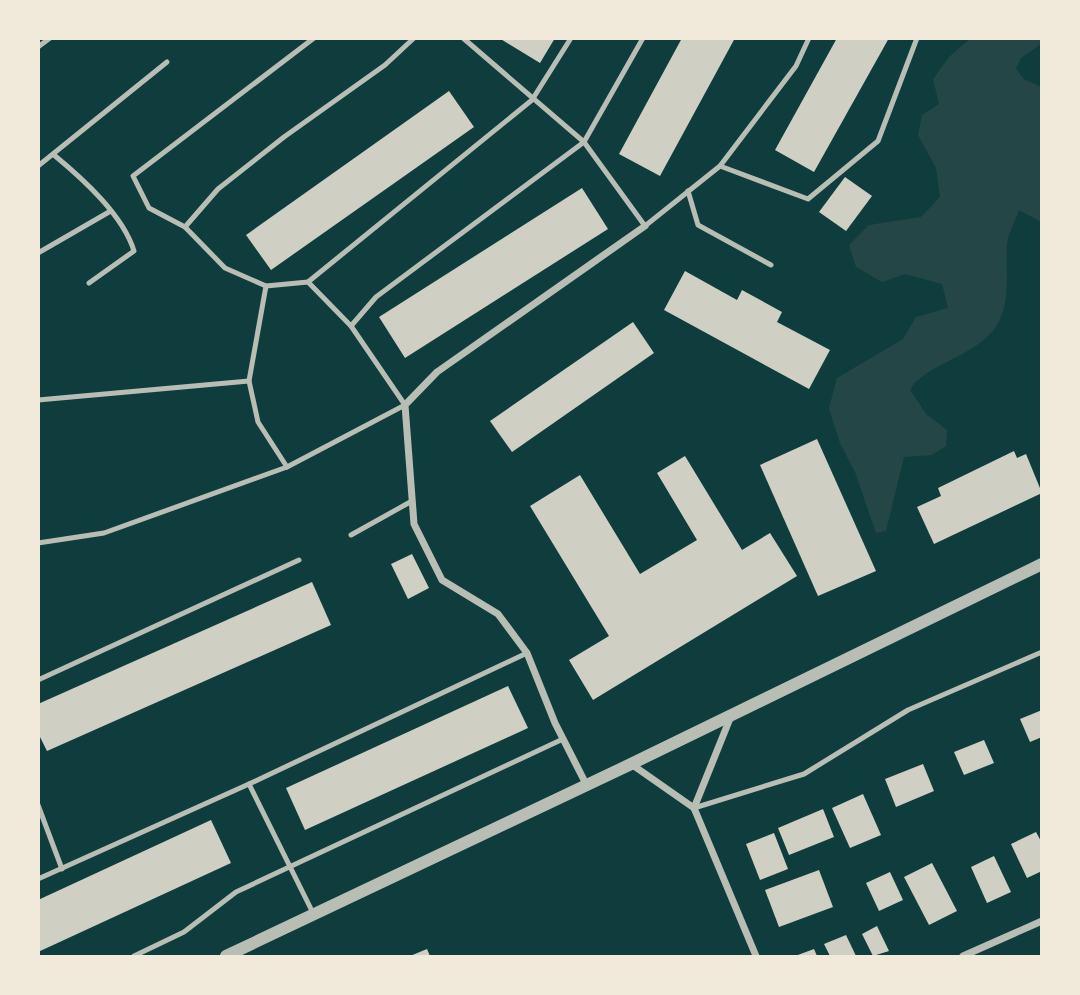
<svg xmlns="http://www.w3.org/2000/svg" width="1080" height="995" font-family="Commissioner,sans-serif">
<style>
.green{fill:#244646}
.building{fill:#cfcfc3}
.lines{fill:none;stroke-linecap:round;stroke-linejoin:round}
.service{stroke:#b8beb3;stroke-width:5}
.minor{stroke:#b8beb3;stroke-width:7}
.tertiary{stroke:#b8beb3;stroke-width:12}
</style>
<rect width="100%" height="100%" fill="#0f3d3e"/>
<!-- green -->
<path class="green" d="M971,38L1041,39V44L1021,58L1016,69L1024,79L1041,87V222L1019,210C1015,221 1008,234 1007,245C1005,275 1013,308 991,333C970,357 920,368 910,390L926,414L947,430L946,446L932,455L904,457L886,531L876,533L855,472L840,443L829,408L837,378L903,339L916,317L948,308L942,284L905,274L882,282L856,267L849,245L869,225L921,217L940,197L936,168L918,135L922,115L939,104L933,79L949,57Z"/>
<!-- building -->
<g class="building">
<path d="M499,38H555L540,63Z"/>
<path d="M682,38H735L660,176L619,154Z"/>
<path d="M837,38H889L814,172L775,150Z"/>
<path d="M449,91L474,127L271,270L246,235Z"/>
<path d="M845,177L872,196L846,231L819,212Z"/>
<path d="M582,188L608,229L405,358L379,317Z"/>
<path d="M685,271L737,300L742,290L782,312L777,322L830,350L809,389L664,310Z"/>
<path d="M633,322L654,353L512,452L490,421Z"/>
<path d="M817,439L876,571L818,596L760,465Z"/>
<path d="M1014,451L1017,458L1026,454L1042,493L934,544L917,507L941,496L938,488Z"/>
<path d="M685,456L742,550L770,533L797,576L593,700L569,660L609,636L530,506L580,475L640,574L697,540L657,473Z"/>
<path d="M412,554L429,588L408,599L391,564Z"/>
<path d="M312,582L331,625L47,751L38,733V704Z"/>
<path d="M508,686L528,728L305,830L286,788Z"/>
<path d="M1042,710V737L1030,742L1020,719Z"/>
<path d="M984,740L994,763L964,775L954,752Z"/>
<path d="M923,764L934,791L896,807L885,779Z"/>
<path d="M863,794L881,835L850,848L832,808Z"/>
<path d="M823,809L834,837L789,855L778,828Z"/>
<path d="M211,820L231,863L38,952V900Z"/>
<path d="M1036,832L1042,843V871L1027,878L1011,844Z"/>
<path d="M774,833L788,869L760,880L746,844Z"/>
<path d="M994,856L1011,892L987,903L971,867Z"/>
<path d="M932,863L957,911L929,925L904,877Z"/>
<path d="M819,870L833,907L779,927L765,890Z"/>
<path d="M890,872L903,900L879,911L866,883Z"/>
<path d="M877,926L889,951L873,956L862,934Z"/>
<path d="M846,935L856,956H830L824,944Z"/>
<path d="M427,949L430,956H410Z"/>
<path d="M814,949L817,956H795Z"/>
</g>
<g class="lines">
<!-- service -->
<g class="service">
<path d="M463,38L584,142L645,226L720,166L796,66L809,38"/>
<path d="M38,47L50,38"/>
<path d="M54,155C83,179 123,215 134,251L89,283"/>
<path d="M38,166L167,62"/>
<path d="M720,166L808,199L878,141L917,38"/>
<path d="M688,191L698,225L771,265"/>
<path d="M185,227L218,189L284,137L385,65L414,38"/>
<path d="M38,253L109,212"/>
<path d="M308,282L532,100L571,38"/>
<path d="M266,286L249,381L258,422L287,467"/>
<path d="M351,326L376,297L584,142L643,38"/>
<path d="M38,400L249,381"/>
<path d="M351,535L412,501"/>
<path d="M38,543L104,533L287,467L405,405L351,326L308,282L266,286L225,268L185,227L149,208L133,176L314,38"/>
<path d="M38,680L299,560"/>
<path d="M249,784L527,653"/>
<path d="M38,805L62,869"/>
<path d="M694,808L804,774L908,710L1042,652"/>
<path d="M38,879L249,784L314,915"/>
<path d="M134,956L184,932L236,892L563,739"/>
</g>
<!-- minor -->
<g class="minor">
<path d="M631,764L694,808L731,716"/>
<path d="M587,786L555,723L527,653L498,614L442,580L414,524L405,405L437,372L645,226"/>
<path d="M694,808L756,956"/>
<path d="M963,956L1042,921"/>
</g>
<!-- tertiary -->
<path class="tertiary" d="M226,956L631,764L1042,564"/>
</g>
<!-- border -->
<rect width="1080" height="995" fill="none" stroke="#f1e9da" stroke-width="80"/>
</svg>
